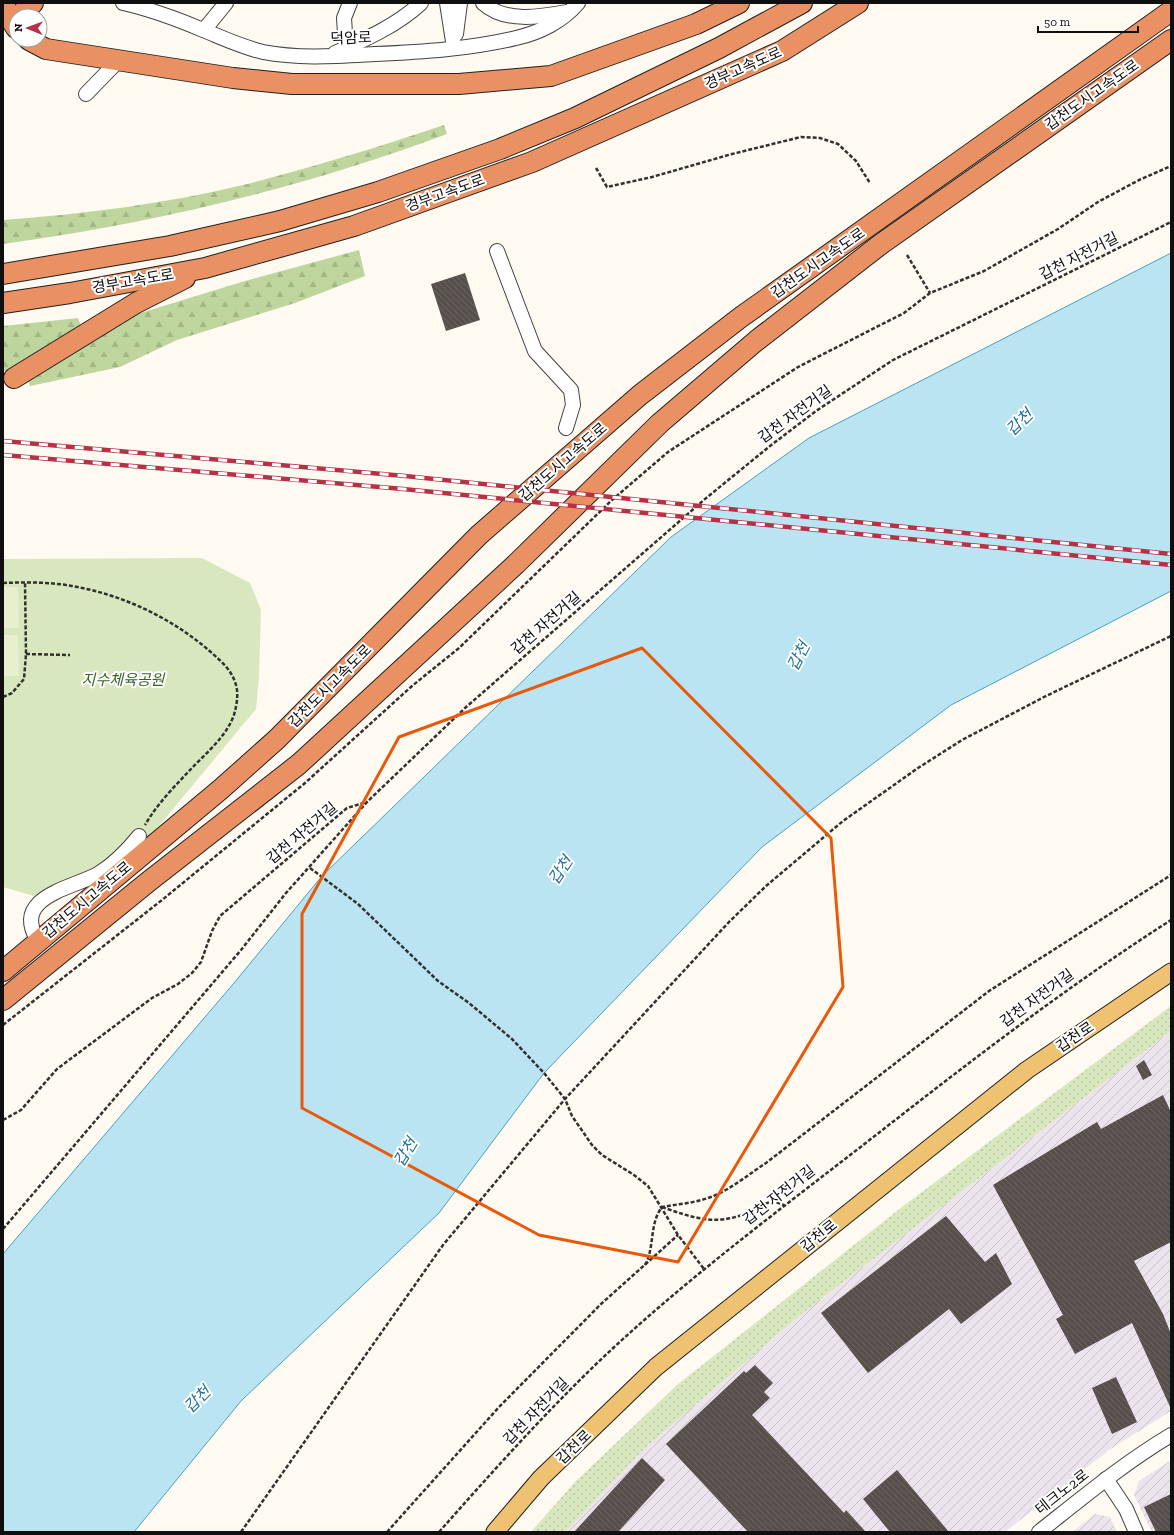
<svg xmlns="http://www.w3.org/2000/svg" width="1174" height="1535" font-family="'Zilla Slab','Noto Sans KR',serif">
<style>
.industrial{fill:url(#industrial-furrows)}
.grass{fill:url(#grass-dots)}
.forest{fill:url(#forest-firs)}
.park{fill:#d8e7bd}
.pitch{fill:#e7efce}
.water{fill:#bae4f2;stroke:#46a1c4}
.building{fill:url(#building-back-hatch)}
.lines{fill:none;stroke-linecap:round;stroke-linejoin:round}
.minor-casing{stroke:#424242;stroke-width:16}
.major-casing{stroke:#202020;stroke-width:19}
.highway-casing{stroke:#202020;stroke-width:22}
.path{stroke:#313131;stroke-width:2.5;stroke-dasharray:4 2;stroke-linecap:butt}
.minor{stroke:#fff;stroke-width:14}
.major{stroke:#efc271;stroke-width:17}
.highway{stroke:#ea9164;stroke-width:20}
.rail-casing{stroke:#b63046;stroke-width:4.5}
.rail{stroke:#fff;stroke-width:3;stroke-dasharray:9;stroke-linecap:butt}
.marked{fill:none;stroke:#e8590c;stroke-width:3;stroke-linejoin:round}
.labels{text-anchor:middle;stroke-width:4;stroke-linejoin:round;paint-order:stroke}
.street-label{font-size:15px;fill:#0f0f0f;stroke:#fff}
.park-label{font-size:15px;font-style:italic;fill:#386323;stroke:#fff}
.water-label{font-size:16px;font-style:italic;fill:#207299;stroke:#fff}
</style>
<defs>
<pattern id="industrial-furrows" width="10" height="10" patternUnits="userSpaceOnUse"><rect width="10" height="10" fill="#ebe4ed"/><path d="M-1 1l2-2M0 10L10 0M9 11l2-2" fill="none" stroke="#c8c2ca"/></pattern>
<pattern id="grass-dots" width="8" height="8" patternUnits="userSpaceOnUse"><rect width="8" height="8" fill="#d8e7bd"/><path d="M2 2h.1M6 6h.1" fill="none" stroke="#b8c5a1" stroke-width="1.8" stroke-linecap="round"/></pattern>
<pattern id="forest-firs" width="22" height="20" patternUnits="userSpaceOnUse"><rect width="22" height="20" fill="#bed69d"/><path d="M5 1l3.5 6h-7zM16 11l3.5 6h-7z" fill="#a2b686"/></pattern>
<pattern id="building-back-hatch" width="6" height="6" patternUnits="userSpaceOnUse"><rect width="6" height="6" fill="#574f4c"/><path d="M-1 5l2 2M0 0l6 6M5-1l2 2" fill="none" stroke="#6a6461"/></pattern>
</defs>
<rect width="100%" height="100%" fill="#fefaf2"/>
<!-- industrial -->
<g class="industrial">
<path d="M1171,1031V1411L1109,1450L1005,1532H565L647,1446L804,1312Z"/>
<path d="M1171,1460V1532H1152L1134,1495L1139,1481Z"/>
<path d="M1095,1514L1110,1517L1117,1532H1072Z"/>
</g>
<!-- grass -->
<path class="grass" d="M1171,1006V1031L804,1312L647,1446L565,1532H531L575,1482L677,1385L902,1207Z"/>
<!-- forest -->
<g class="forest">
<path d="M444,125L447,134C302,188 156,223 3,244V220C84,214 164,204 243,185C311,168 378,147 444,125Z"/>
<path d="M359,250L365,276L295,303L177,340L120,367L30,386L27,377L134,315L245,281Z"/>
<path d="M78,318L81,326L14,370L3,371V326Z"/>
</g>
<!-- park -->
<path class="park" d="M202,558L250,583L261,610L259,676L256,709L153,833L90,888L34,896L3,887V559Z"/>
<!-- pitch -->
<g class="pitch">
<path d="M3,587H18L19,628H3Z"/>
<path d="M3,635H18L19,676H3Z"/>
</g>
<!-- water -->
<path class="water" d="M1171,253V591L951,705L762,847L544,1073L439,1213L241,1401L134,1532H3V1254L234,983L322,876L671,537L809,438Z"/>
<!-- building -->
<g class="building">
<path d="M465,273L480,320L446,331L431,284Z"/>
<path d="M1144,1060L1152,1075L1143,1080L1136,1066Z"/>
<path d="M1163,1095L1171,1112V1242L1134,1261L1163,1314L1171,1334V1409L1132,1323L1075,1354L1056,1319L1063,1315L993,1185L1097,1122L1101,1129Z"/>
<path d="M946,1216L985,1262L996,1253L1012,1284L961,1324L949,1309L868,1373L821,1313Z"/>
<path d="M755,1365L773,1383L764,1392L770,1398L752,1415L844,1513L846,1510L866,1532H748L666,1444L744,1371L746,1373Z"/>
<path d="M1116,1377L1137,1422L1112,1434L1092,1388Z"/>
<path d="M642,1458L665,1480L618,1532H574Z"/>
<path d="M897,1470L949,1532H890L863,1499Z"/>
<path d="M1171,1494V1532H1156L1144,1507Z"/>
</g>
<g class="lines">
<defs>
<g id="minor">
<path d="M123,3C150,9 177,19 203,30C223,38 242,47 263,52C299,59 338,56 375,54C422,52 470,49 516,38C539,33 563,21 578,3"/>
<path d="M447,3L454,48"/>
<path d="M483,3C505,23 540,17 567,12"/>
<path d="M204,30L226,3"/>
<path d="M456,34L460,3"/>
<path d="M346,48L344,18L350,3"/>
<path d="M335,53C366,39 396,26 421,3"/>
<path d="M86,94L119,60"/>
<path d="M497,251L535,351L571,390L573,405L566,428"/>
<path d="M38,941C11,897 70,889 98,874C114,864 127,851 139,836"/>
<path d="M1106,1479L1126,1509L1136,1532"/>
<path d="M1039,1532C1082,1498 1124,1463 1171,1435"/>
</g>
<path id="major" d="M495,1532L541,1478L656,1367L1027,1070L1171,972"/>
<g id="highway">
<path d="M4,3L8,15L16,28"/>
<path d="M23,16V12L33,3"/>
<path d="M29,40L46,49L233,78L292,84H459L551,76L696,24L739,3"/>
<path d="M3,274L170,246L280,221L378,192L500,149L575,118L719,48L802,3"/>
<path d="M3,303L70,293L205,268L354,226L532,162L782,51L858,3"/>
<path d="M14,378L136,303L185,278"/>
<path d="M3,971L221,789L277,739L479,535L640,395L741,317L1171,11"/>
<path d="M3,1000L148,882L299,764L516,564L660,423L756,341L881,244L1171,40"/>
</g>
</defs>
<!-- minor casing -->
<use href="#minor" class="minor-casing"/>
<!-- major casing -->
<use href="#major" class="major-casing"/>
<!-- highway casing -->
<use href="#highway" class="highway-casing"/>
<!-- path -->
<g class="path">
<path d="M596,168L607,187L652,177L732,154L801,137L820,138L838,144L856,161L870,183"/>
<path d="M907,255L930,293"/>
<path d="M3,583C26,582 50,582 72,586C124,595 174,619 213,654C222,662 231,670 235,682C239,692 237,704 234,715C226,737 207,752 191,769C175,786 157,804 145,825"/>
<path d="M26,654L70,655"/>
<path d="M3,697L12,693L24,679L26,654L25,582"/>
<path d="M310,868L358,904L438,981L469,1003L512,1039L544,1073L565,1099L572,1116L592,1145L602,1155L634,1175L648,1186L678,1235L704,1269"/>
<path d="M3,1025L162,900L305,783L412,686L459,648L612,500L668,452L798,367L904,313L930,293L984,271L1058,229L1098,202L1139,180L1171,166"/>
<path d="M3,1120L21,1110L57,1069L152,998L178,984L192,973L201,962L212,931L220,916L347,808L367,802"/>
<path d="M662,1207C690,1217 716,1226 744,1214C754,1209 763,1204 773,1201L784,1205"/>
<path d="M3,1229L241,950L286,893L367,802L465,708L705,499L770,446L816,411L893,360L1171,222"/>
<path d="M645,1265C655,1247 649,1224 662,1207C678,1204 695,1203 711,1197C730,1190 749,1174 766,1163L989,991L1171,875"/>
<path d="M241,1532L443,1245L565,1099L729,922L766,886L843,821L918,768L962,740L1046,696L1171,636"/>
<path d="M387,1532L499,1407L601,1304L678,1235"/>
<path d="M439,1532C494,1470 550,1407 611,1350C694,1273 786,1205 876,1135C972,1060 1068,986 1171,920"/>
</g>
<!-- minor -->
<use href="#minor" class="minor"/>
<!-- major -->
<use href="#major" class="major"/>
<!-- highway -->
<use href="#highway" class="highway"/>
<defs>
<g id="rail">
<path d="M3,441L405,476L1171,554"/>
<path d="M3,455L403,489L1171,565"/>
</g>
</defs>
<!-- rail casing -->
<use href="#rail" class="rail-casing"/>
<!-- rail -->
<use href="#rail" class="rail"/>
</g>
<!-- marked area -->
<path class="marked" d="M642,648L831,838L843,987L678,1262L539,1235L302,1108V914L399,737Z"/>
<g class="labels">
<!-- street labels -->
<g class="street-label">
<text transform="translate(351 38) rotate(-2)" y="5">덕암로</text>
<text transform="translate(743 68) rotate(-24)" y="5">경부고속도로</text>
<text transform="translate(1092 95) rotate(-35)" y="5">갑천도시고속도로</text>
<text transform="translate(445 193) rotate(-20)" y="5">경부고속도로</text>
<text transform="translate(1079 256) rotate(-27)" y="5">갑천 자전거길</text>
<text transform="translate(818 263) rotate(-35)" y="5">갑천도시고속도로</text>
<text transform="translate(133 281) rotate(-10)" y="5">경부고속도로</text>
<text transform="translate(795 414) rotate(-36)" y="5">갑천 자전거길</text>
<text transform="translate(563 462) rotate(-41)" y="5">갑천도시고속도로</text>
<text transform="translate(546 623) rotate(-41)" y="5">갑천 자전거길</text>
<text transform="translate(330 686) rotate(-45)" y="5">갑천도시고속도로</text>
<text transform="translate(302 833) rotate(-40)" y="5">갑천 자전거길</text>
<text transform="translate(87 900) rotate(-40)" y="5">갑천도시고속도로</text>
<text transform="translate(1037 998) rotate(-36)" y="5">갑천 자전거길</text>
<text transform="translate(1075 1037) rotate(-34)" y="5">갑천로</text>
<text transform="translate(779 1195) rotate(-38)" y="5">갑천 자전거길</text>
<text transform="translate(819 1236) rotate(-39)" y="5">갑천로</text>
<text transform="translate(536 1411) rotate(-46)" y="5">갑천 자전거길</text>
<text transform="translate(574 1447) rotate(-44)" y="5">갑천로</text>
<text transform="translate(1062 1492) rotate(-38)" y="5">테크노2로</text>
</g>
<!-- park labels -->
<g class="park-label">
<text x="123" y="685">지수체육공원</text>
</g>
<!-- water labels -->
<g class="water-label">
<text transform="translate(1019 422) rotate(-44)" y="6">갑천</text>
<text transform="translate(798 656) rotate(-62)" y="6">갑천</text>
<text transform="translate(560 870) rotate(-56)" y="6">갑천</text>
<text transform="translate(405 1152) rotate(-59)" y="6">갑천</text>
<text transform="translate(197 1399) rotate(-45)" y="6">갑천</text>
</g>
</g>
<!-- border -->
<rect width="1174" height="1535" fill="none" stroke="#0f0f0f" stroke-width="8"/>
<!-- north arrow -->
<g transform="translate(28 28) rotate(271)"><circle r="19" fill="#ffffff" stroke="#9f9f9f"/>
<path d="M0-3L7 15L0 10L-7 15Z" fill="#b63046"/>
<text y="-6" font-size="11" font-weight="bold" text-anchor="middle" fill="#0f0f0f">N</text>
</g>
<!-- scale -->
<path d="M1038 26v6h100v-6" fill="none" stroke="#0f0f0f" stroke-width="2"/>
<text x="1044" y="26" font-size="12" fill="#0f0f0f" stroke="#ffffff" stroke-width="3" paint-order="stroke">50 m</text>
</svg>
